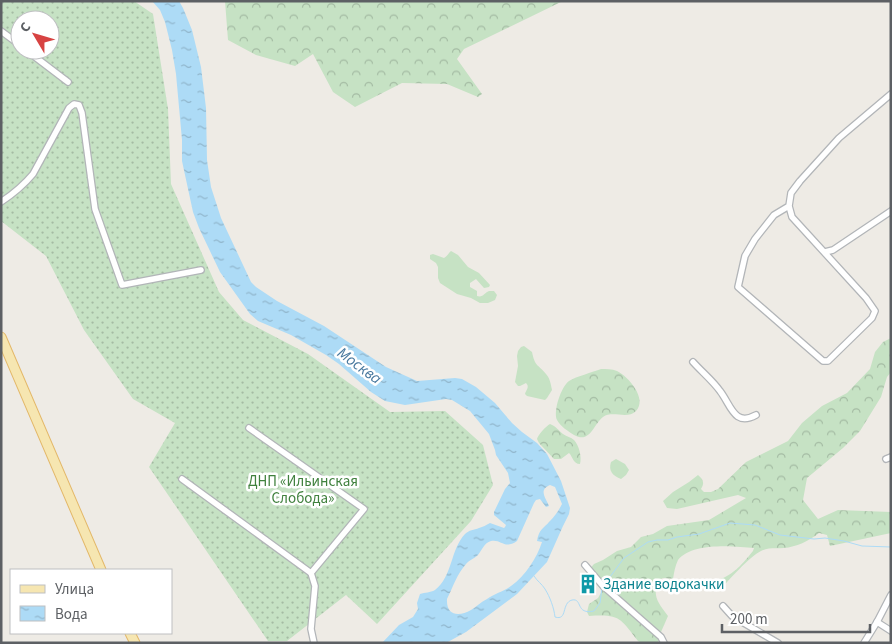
<svg xmlns="http://www.w3.org/2000/svg" width="892" height="644" font-family="'Source Sans 3',sans-serif">
<style>
.grass{fill:#c6e2c4}
.forest{fill:url(#forest-crowns)}
.garden{fill:url(#garden-dots);fill-rule:evenodd}
.water{fill:url(#water-ripples);fill-rule:evenodd}
.lines{fill:none;stroke-linecap:round;stroke-linejoin:round}
.stream{stroke:#addbf6;stroke-width:1}
.street-casing{stroke:#b2b5b8;stroke-width:8}
.primary-casing{stroke:#e3b869;stroke-width:11}
.street{stroke:#fff;stroke-width:5.5}
.primary{stroke:#f6e6b1;stroke-width:9}
.labels{text-anchor:middle;stroke-width:5;stroke-linejoin:round;paint-order:stroke}
.park-label{font-size:15px;fill:#40813e;stroke:#fff}
.culture-label{font-size:15px;fill:#0d838f;stroke:#fff;text-anchor:start}
.water-label{font-size:16px;font-style:italic;fill:#48789e;stroke:#fff}
</style>
<defs>
<pattern id="forest-crowns" width="20" height="18" patternUnits="userSpaceOnUse" patternTransform="scale(1.25)"><rect width="20" height="18" fill="#c6e2c4"/><path d="M2 6a3 3 0 1 1 6 0M12 15a3 3 0 1 1 6 0" fill="none" stroke="#a4bba3"/></pattern>
<pattern id="garden-dots" width="8" height="8" patternUnits="userSpaceOnUse" patternTransform="scale(1.25)"><rect width="8" height="8" fill="#c6e2c4"/><path d="M2 2h.1M6 6h.1" fill="none" stroke="#a4bba3" stroke-width="1.8" stroke-linecap="round"/></pattern>
<pattern id="water-ripples" width="26" height="14" patternUnits="userSpaceOnUse" patternTransform="scale(1.25)"><rect width="26" height="14" fill="#addbf6"/><path d="M2 4q2-2 4 0t4 0M15 11q2-2 4 0t4 0" fill="none" stroke="#90b5cb"/></pattern>
</defs>
<rect width="100%" height="100%" fill="#eeebe5"/>
<!-- grass -->
<g class="grass">
<path d="M451,251L458,255L468,267L479,273L490,285L489,287L484,288L476,279L470,283V287L477,291V296C483,298 484,293 489,291H494L497,295L495,300L488,303H480L471,298L457,294L440,283L438,278V267L436,263L430,259V255L433,254L444,258C448,256 448,253 451,251Z"/>
<path d="M524,346L532,352C535,367 538,364 546,374C550,378 551,385 552,390L547,398L545,400L527,396L525,394C526,390 530,387 526,383L520,386H518L515,382L518,366L517,356L518,351L521,347Z"/>
<path d="M616,459L625,464L629,470L626,475L621,479C613,476 608,471 611,462Z"/>
</g>
<!-- forest -->
<g class="forest">
<path d="M225,1H563L464,49L457,59L482,94L478,97L447,84L402,83L355,107L333,92L313,54L295,66L256,55L228,40Z"/>
<path d="M891,338V372L887,377L881,397L860,431L843,448L807,478L803,500L818,519L838,510L891,512V533L830,546L827,535L819,533C809,541 796,547 784,548C775,549 769,547 761,551C750,556 728,581 719,591L716,588L714,582C734,574 739,568 753,551L754,548C734,546 692,542 678,560C675,566 674,573 673,579L663,578L657,581C653,597 658,603 668,616L661,632L658,643H642L638,641C620,618 620,614 589,616L587,612L589,604L598,598L602,591L587,572L594,564L603,560L617,551L631,547L641,537L653,534L667,526L709,520L746,498L738,495L677,509L667,508L663,501L673,492L689,482L698,475C703,479 705,483 701,489L704,492H711L718,489L746,462L788,441L802,423L822,406L847,393L870,369L875,352L883,342Z"/>
<path d="M601,369C606,369 612,369 617,371C628,376 648,399 636,411C627,420 613,410 603,417C593,425 590,444 574,435C568,431 561,427 557,420C553,411 561,387 569,381C575,377 593,372 601,369Z"/>
<path d="M550,424C556,426 559,431 563,434C567,437 571,437 574,440C579,445 582,457 580,464C573,464 573,457 569,453L561,459H554L539,443L537,439C538,435 546,426 550,424Z"/>
</g>
<!-- garden -->
<path class="garden" d="M1,1H134L153,14L168,109L171,184L219,292L243,320L308,354L390,412L445,411L483,445L493,485L471,521L377,624L346,595L287,641H268L149,467L175,423L133,399L84,330L46,256L1,221ZM20,20H50V50H20Z"/>
<!-- water -->
<path class="water" d="M152,1H179L183,8L192,30L201,67L206,108L207,160L211,187L221,218L251,282L256,287L277,301L324,326L386,367L417,381L455,378L462,379L476,387L495,403L512,423L522,432L537,443L547,454L561,481L570,508L569,514L563,526L547,562L517,594L466,632L446,643H382L399,625L413,617L418,609L417,603L420,594C425,592 430,593 435,590C453,576 450,550 465,534C469,530 474,530 479,528C483,527 486,525 490,523L504,528L505,527L506,525L494,515V512L505,489L510,483L508,473L496,455L495,450L489,434L470,411L452,400L446,399L405,405L385,401L371,392L339,364L326,355L291,335L258,321L250,314L220,272L199,228L193,212L182,161V140L176,74L172,50L165,22L160,10ZM550,485L555,487L562,504C559,510 555,516 550,521C543,529 539,529 537,541L542,542C537,558 525,576 511,586C504,591 494,594 487,599C481,602 476,607 471,610C459,617 446,616 447,599C453,587 457,574 466,564C469,560 474,559 478,555C482,550 484,543 491,541C502,539 504,550 517,541L534,503L536,500L540,499L546,507L549,506C546,498 538,490 550,485Z"/>
<g class="lines">
<!-- stream -->
<g class="stream">
<path d="M534,576C537,581 542,584 545,589C550,597 554,608 555,617C568,621 561,603 572,600C583,598 575,615 594,611L600,603L602,588"/>
<path d="M604,585L624,558L648,542L657,540H668L677,537L699,534L730,523L755,525L780,535L814,539L825,538L844,541L862,546L891,547"/>
</g>
<defs>
<g id="street">
<path d="M1,31L20,45"/>
<path d="M26,50L68,82"/>
<path d="M1,202C13,194 23,186 33,174L69,108L74,104L79,105L82,113L95,209L122,285L201,270"/>
<path d="M789,206L774,215L755,239L745,256L738,287L823,361H828L872,318L875,311L866,298L792,217L789,206L791,193L800,181L839,138L891,94"/>
<path d="M825,252L833,250L891,211"/>
<path d="M693,362C702,372 713,381 720,391C731,405 734,427 756,415"/>
<path d="M886,459L891,457"/>
<path d="M182,479L311,573L364,509L249,428"/>
<path d="M585,565L603,586L661,637L664,643"/>
<path d="M311,573L315,586L311,629L314,643"/>
<path d="M723,606L732,616L778,643"/>
<path d="M877,622L891,631"/>
<path d="M864,643L877,622L891,595"/>
</g>
<g id="primary">
<path d="M1,337L101,570"/>
<path d="M130,633L135,643"/>
</g>
</defs>
<!-- street casing -->
<use href="#street" class="street-casing"/>
<!-- primary casing -->
<use href="#primary" class="primary-casing"/>
<!-- street -->
<use href="#street" class="street"/>
<!-- primary -->
<use href="#primary" class="primary"/>
</g>
<!-- icons -->
<defs>
<symbol id="building-bare" viewBox="-9 -9 18 18"><path d="M-4-6H4V6H1V3H-1V6H-4ZM-2.5-4.3h1.7v1.8h-1.7ZM.8-4.3h1.7v1.8H.8ZM-2.5-1h1.7V.8h-1.7ZM.8-1h1.7V.8H.8Z" fill="#0f9aa8" stroke="#fff" stroke-width="2.5" paint-order="stroke"/></symbol>
</defs>
<g fill-rule="evenodd">
<use href="#building-bare" x="574" y="570" width="28" height="28"/>
</g>
<g class="labels">
<!-- park labels -->
<g class="park-label">
<text x="303" y="486">ДНП «Ильинская<tspan x="303" dy="17">Слобода»</tspan></text>
</g>
<!-- culture labels -->
<g class="culture-label">
<text x="603" y="589">Здание водокачки</text>
</g>
<!-- water labels -->
<g class="water-label">
<text transform="translate(360 365) rotate(36)" y="6">Москва</text>
</g>
</g>
<!-- border -->
<rect width="892" height="644" fill="none" stroke="#5d6064" stroke-width="5"/>
<!-- legend -->
<rect x="10" y="569" width="162" height="65" fill="#ffffff" stroke="#bebfc1"/>
<rect x="20" y="585" width="25" height="8" fill="#f6e6b1" stroke="#bebfc1"/>
<text x="55" y="594" font-size="15" fill="#5d6064">Улица</text>
<rect x="20" y="606" width="25" height="15" fill="url(#water-ripples)" stroke="#bebfc1"/>
<text x="55" y="619" font-size="15" fill="#5d6064">Вода</text>
<!-- north arrow -->
<g transform="translate(35 35) rotate(308)"><circle r="24" fill="#ffffff" stroke="#bebfc1"/>
<path d="M0-4L9 19L0 12L-9 19Z" fill="#d74342"/>
<text y="-8" font-size="14" font-weight="bold" text-anchor="middle" fill="#5d6064">С</text>
</g>
<!-- scale -->
<path d="M722 624v8h148v-8" fill="none" stroke="#5d6064" stroke-width="2.5"/>
<text x="730" y="624" font-size="15" fill="#5d6064" stroke="#ffffff" stroke-width="4" paint-order="stroke">200 m</text>
</svg>
